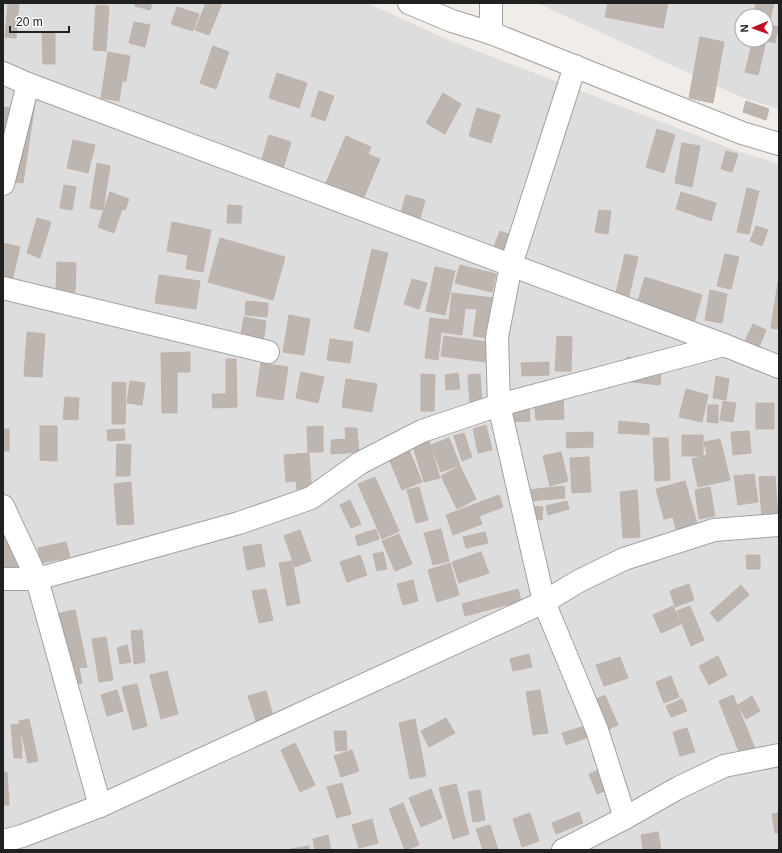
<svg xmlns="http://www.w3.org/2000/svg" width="782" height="853" font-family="Helvetica,sans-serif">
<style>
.residential{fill:#dedddd;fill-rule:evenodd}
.building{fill:#bdb5b0;stroke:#c1b2ab}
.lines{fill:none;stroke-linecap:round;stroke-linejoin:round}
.minor-casing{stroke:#a1a1a1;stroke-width:24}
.minor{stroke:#fff;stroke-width:22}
</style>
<rect width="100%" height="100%" fill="#f0ece8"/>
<!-- residential -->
<g class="residential">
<path d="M3,3H367L446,39L737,151L779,164V850H3Z"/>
<path d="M537,3H779V109L743,98ZM742,16H766V40H742Z"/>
</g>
<!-- building -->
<g class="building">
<path d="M8,3H19L16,38L5,37Z"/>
<path d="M135,3H152L150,10L135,6Z"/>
<path d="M206,3H222L209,35L195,30Z"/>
<path d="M608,3H668L663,28L605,17Z"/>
<path d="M756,3H774L769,24L778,27L775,43L766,41L758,75L745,72L753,40H766V16H753Z"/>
<path d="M96,5L109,6L106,51L93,50Z"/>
<path d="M177,7L199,14L193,31L171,24Z"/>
<path d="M134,22L150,25L145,47L129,43Z"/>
<path d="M42,32H55V64H43Z"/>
<path d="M700,37L724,42L713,103L689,98Z"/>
<path d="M213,46L229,52L216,89L200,83Z"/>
<path d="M108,52L130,56L126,81H122L119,101L101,98Z"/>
<path d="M277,73L307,83L299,108L269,98Z"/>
<path d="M319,91L334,96L325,121L311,116Z"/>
<path d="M443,93L461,104L445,134L426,123Z"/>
<path d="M17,100L35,103L23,183L3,181V107L15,109Z"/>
<path d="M746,101L769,109L766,120L743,112Z"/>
<path d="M477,108L500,115L491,143L469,136Z"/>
<path d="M657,129L675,135L664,173L646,167Z"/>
<path d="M269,135L291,142L282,172L260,166Z"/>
<path d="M346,136L371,147L368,154L380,159L363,199L326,183Z"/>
<path d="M73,140L95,145L88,173L67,168Z"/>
<path d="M682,143L700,146L692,187L675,183Z"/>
<path d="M726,151L738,154L732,172L721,169Z"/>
<path d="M97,163L110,166L103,210L90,208Z"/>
<path d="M64,185L76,187L72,210L60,208Z"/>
<path d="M747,188L759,191L749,234L737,232Z"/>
<path d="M110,192L129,199L125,210L122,209L114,233L98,227Z"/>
<path d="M681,192L716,203L711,221L676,209Z"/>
<path d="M406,195L425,200L418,226L399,220Z"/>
<path d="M228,205L242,206L241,223H227Z"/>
<path d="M599,210L611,211L608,234L595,232Z"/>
<path d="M37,218L51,222L40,258L27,253Z"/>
<path d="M172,222L211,230L203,272L186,269L188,255L167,251Z"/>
<path d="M756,226L768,230L762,246L750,241Z"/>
<path d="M500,231L514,236L507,254L493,249Z"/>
<path d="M220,238L285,257L273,300L208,282Z"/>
<path d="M3,243L20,247L10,289L3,287Z"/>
<path d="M372,249L388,253L369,332L354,328Z"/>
<path d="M625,254L638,257L628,300L615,297Z"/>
<path d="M725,254L739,257L731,289L717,286Z"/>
<path d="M57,262L76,263L75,292L56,291Z"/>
<path d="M460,265L496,274L492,292L455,283Z"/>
<path d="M435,267L455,271L445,315L426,311Z"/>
<path d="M159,275L200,281L196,309L155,303Z"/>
<path d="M645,277L702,295L693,327L678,322L679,316L637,304Z"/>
<path d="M412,279L427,283L419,309L404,304Z"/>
<path d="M778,282L779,283V329L771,328Z"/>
<path d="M710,290L727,294L722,323L705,320Z"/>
<path d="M452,293L493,298L488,338L473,336L477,309L465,308L462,335L441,332L438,360L425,358L430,318L449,320Z"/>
<path d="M246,301L268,303L267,317L245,315Z"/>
<path d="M289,315L310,319L304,355L283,352Z"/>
<path d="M244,317L266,321L263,343L240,340Z"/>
<path d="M753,324L766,330L759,347L745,341Z"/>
<path d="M27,332L45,334L42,377L24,376Z"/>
<path d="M444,336L487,342L485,362L441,356Z"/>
<path d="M557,336L572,337L571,371H555Z"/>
<path d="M330,339L353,342L350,363L327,360Z"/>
<path d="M190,352V372H177V413H162L161,353Z"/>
<path d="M627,357L662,361L660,385L624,381Z"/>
<path d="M226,359H236L237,407L213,408L212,394H226Z"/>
<path d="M549,362V375L522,376L521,363Z"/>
<path d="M261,363L288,367L283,400L256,396Z"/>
<path d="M301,372L324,377L318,403L296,398Z"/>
<path d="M458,373L460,389L446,390L445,375Z"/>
<path d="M421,374L435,375L434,411H421Z"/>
<path d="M480,374L482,403L470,404L468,375Z"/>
<path d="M716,376L729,379L726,400L713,398Z"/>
<path d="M346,379L377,384L372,412L342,407Z"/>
<path d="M130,381L145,383L142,405L127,403Z"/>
<path d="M112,382L126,383L125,424H112Z"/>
<path d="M686,389L708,395L702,422L679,417Z"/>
<path d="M65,397L79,398L78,420L63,419Z"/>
<path d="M529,397L530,421L509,422L508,398Z"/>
<path d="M563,397L564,419L536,420L534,399Z"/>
<path d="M723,401L736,403L733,422L720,420Z"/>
<rect x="756" y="403" width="18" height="26"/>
<path d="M708,405H718V423L707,422Z"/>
<path d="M619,421L649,424V435L618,433Z"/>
<path d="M486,425L492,450L478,453L473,429Z"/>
<path d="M40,426H57V461L40,460Z"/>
<path d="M323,426V452H308L307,427Z"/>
<path d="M345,428H357L359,452L331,454V440L346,439Z"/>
<rect x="3" y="429" width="6" height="22"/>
<path d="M124,429L125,440L108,441L107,430Z"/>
<path d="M749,431L751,453L733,455L731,432Z"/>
<path d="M593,432V447L567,448L566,433Z"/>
<path d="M464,433L472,457L462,461L454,436Z"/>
<rect x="682" y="435" width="21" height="21"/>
<path d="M449,438L460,465L441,472L431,445Z"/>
<path d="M653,438H668L670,480L655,481Z"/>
<path d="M720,439L730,480L698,487L692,459L707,455L704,442Z"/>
<path d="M429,441L440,478L424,482L413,446Z"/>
<path d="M117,444L131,445L130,476H116Z"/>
<path d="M409,450L422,482L402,490L389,459Z"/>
<path d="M561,452L568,481L550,486L543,456Z"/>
<path d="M309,453L312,496L298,497L296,481L286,482L284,455Z"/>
<path d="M589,457L591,492L572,493L570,458Z"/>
<path d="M460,466L476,499L457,509L441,476Z"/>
<path d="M754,474L758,502L738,505L734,476Z"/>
<path d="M775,476L778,518L762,519L759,477Z"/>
<path d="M375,477L399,531L382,539L358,484Z"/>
<path d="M685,481L698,527L677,533L673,517L664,519L656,489Z"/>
<path d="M131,482L134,524L117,525L114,484Z"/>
<path d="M564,486L565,498L529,501L528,490Z"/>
<path d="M419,487L428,520L416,523L407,490Z"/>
<path d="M710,487L715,516L699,519L695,490Z"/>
<path d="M637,490L640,537L623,538L620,492Z"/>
<path d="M499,495L503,507L479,516L482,524L453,535L446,515Z"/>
<path d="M350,500L361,524L351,528L340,505Z"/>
<path d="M567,501L569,509L548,515L546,506Z"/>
<path d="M529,506L543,507L542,520L528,519Z"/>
<path d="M13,529L19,575L5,576L3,560V530Z"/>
<path d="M376,529L379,539L358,546L355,536Z"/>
<path d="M441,529L449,561L433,565L424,533Z"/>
<path d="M300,530L311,561L295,567L284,536Z"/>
<path d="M485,532L488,543L466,548L463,537Z"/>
<path d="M399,534L412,564L395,571L382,541Z"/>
<path d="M66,542L70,557L41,563L38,548Z"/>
<path d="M261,544L265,566L247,570L243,547Z"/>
<path d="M383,552L387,569L377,571L373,554Z"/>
<path d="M481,552L489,573L459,583L452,562Z"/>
<path d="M360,555L367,575L347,582L340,562Z"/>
<path d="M746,555H760V569H747Z"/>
<path d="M292,561L300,603L287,606L279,563Z"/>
<path d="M450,563L459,595L437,602L428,570Z"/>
<path d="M413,580L418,601L403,605L397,584Z"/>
<path d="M689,584L694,600L675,607L670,591Z"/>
<path d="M741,585L749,595L718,622L710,613Z"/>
<path d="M266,589L273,620L259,623L252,591Z"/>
<path d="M518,589L521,601L465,616L462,604Z"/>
<path d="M673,606L681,624L661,633L653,615Z"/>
<path d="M690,606L704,640L691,646L677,611Z"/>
<path d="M75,610L87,667L79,668L82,683L71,685L55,614Z"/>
<path d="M142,630L145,662L134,664L131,631Z"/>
<path d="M106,637L113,680L99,682L92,639Z"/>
<path d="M127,645L131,662L120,664L117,648Z"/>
<path d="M529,654L532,667L513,671L510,659Z"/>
<path d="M718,656L727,675L709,685L699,666Z"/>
<path d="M620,657L628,678L604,686L596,665Z"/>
<path d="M167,671L178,714L161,719L150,675Z"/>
<path d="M671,676L679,697L664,703L656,682Z"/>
<path d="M137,684L147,726L133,730L122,687Z"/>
<path d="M117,690L123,711L107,716L101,695Z"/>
<path d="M540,690L548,733L533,735L526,692Z"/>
<path d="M266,691L273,716L256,721L248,696Z"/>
<path d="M605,695L618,725L602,732L589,703Z"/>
<path d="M733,695L756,751L741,757L719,701Z"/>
<path d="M752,696L760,711L746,719L738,705Z"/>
<path d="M682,699L687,711L671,717L666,706Z"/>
<path d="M446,718L455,733L429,747L421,731Z"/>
<path d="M29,719L38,761L28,763L19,721Z"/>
<path d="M415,719L426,776L410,779L399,723Z"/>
<path d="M20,724L22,758H14L11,725Z"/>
<path d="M585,726L589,737L566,745L562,733Z"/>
<path d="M687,728L695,752L680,756L673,732Z"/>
<path d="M334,731H346L347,750L336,751Z"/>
<path d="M295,743L315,785L300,792L281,750Z"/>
<path d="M352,750L359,771L341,777L334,756Z"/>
<path d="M601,769L610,789L597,794L589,774Z"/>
<path d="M3,772H7L9,805H3Z"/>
<path d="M342,783L351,814L337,818L327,787Z"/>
<path d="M456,784L469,834L453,839L439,788Z"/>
<path d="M431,789L442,818L421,827L409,798Z"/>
<path d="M480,790L485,820L473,822L468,792Z"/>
<path d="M403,803L419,845L405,850L389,809Z"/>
<path d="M579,812L583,823L556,834L552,823Z"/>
<path d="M530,813L539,841L522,847L513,819Z"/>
<path d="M779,813V833H775L772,814Z"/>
<path d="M372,819L378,843L359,848L352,825Z"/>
<path d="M490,825L498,850H483L476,829Z"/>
<path d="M658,832L661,850H643L641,835Z"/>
<path d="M328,835L331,850H315L313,839Z"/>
<path d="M309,846V850H292L291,849Z"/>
</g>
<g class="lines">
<defs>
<g id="minor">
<path d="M409,3L452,21L491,33L742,133L779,144"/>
<path d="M491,3V33"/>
<path d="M575,66L511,265L497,337L499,405L544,602L597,730L625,818"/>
<path d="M3,73L28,84L724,345L779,367"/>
<path d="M3,184L28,84"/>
<path d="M3,288L268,352"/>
<path d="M3,506L37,579L100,806"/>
<path d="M3,579H37L239,523L311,498L360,463L422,431L499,405L724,345"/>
<path d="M3,841L22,836L100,806L544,602L579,581L624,559L714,530L779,525"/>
<path d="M563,850L625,818L678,788L724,766L779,755"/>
</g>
</defs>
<!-- minor casing -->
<use href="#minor" class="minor-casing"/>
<!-- minor -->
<use href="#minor" class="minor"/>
</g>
<!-- border -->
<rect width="782" height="853" fill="none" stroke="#202020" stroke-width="8"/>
<!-- north arrow -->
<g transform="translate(754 28) rotate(268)"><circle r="19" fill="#ffffff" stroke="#a6a6a6"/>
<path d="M0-3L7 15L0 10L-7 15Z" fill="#c11021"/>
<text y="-6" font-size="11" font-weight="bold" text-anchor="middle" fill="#202020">N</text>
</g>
<!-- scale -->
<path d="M10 26v6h59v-6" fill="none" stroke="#202020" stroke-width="2"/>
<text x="16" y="26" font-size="12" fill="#202020" stroke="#ffffff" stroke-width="3" paint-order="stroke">20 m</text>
</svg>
